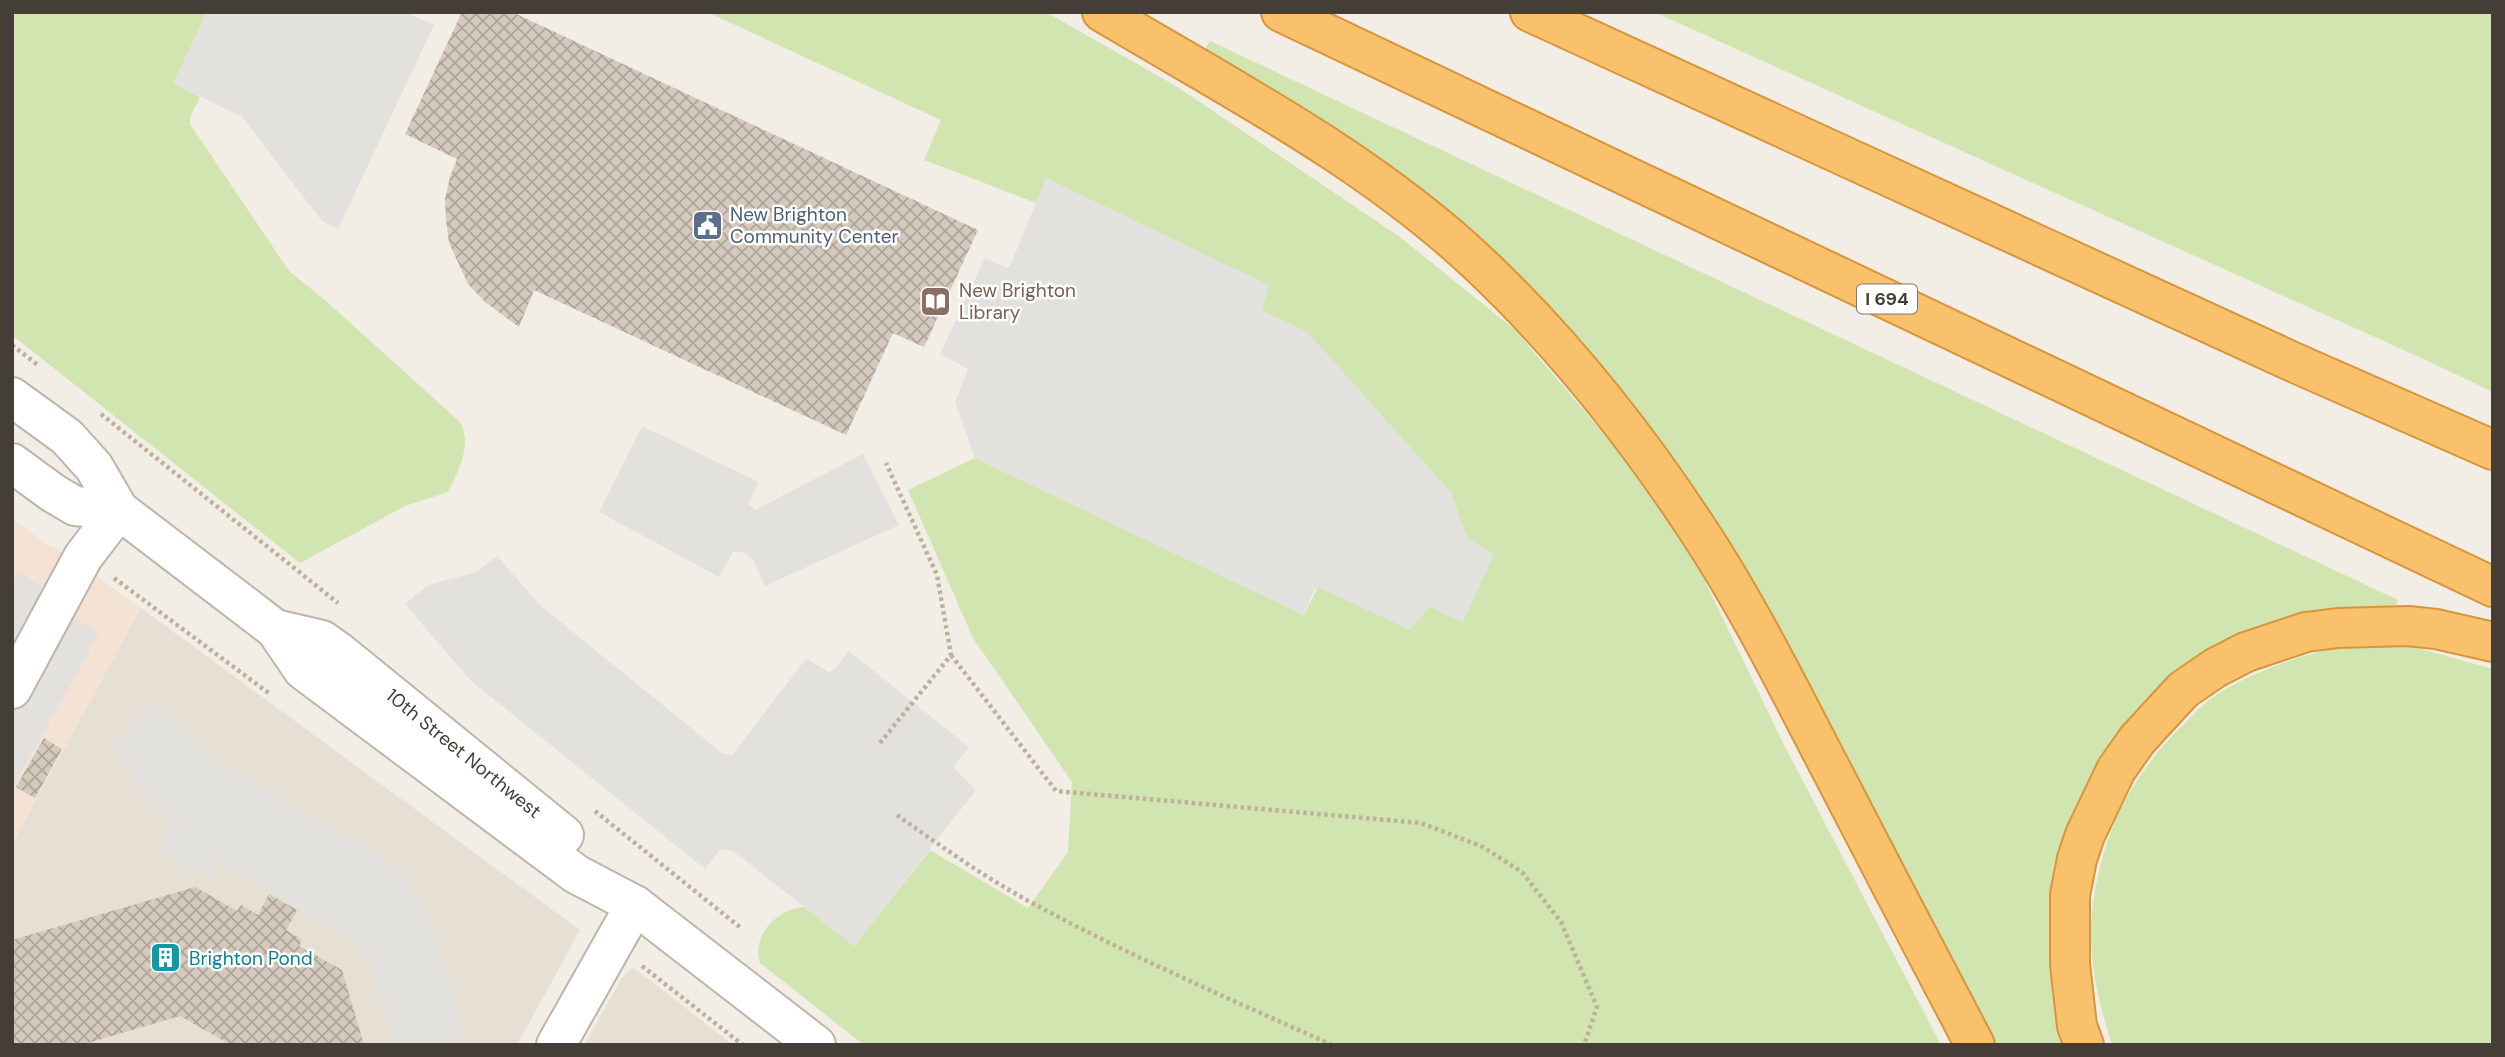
<svg xmlns="http://www.w3.org/2000/svg" width="2505" height="1057" font-family="'DM Sans',sans-serif">
<style>
.residential{fill:#e6dfd4}
.commercial{fill:#f4e3d2}
.grass{fill:#d0e5b0}
.parking{fill:#e3e1de}
.building{fill:url(#building-cross-hatch)}
.lines{fill:none;stroke-linecap:round;stroke-linejoin:round}
.minor-casing{stroke:#bdb5a9;stroke-width:42}
.highway-casing{stroke:#d8953b;stroke-width:42}
.path{stroke:#bfb09b;stroke-width:4.5;stroke-dasharray:3.5 3.5;stroke-linecap:butt}
.minor{stroke:#fff;stroke-width:38}
.highway{stroke:#f9c16b;stroke-width:38}
.labels{text-anchor:middle;stroke-width:5;stroke-linejoin:round;paint-order:stroke}
.shield{fill:#fff;stroke:#7d7872;stroke-width:2}
.shield-label{font-size:18px;font-weight:bold;fill:#453e36}
.service-label{font-size:19px;fill:#4e5e75;stroke:#fff;text-anchor:start}
.education-label{font-size:19px;fill:#785e54;stroke:#fff;text-anchor:start}
.street-label{font-size:19px;fill:#453e36;stroke:#fff}
.culture-label{font-size:19px;fill:#0d838f;stroke:#fff;text-anchor:start}
</style>
<defs>
<pattern id="building-cross-hatch" width="8" height="8" patternUnits="userSpaceOnUse" patternTransform="scale(1.75)"><rect width="8" height="8" fill="#d4c9bc"/><path d="M0 0l8 8M0 8l8-8" fill="none" stroke="#aea59a"/></pattern>
</defs>
<rect width="100%" height="100%" fill="#f2eee6"/>
<!-- residential -->
<g class="residential">
<path d="M141,608L580,930L517,1045H12V844Z"/>
<path d="M633,967L733,1045H584L622,978Z"/>
</g>
<!-- commercial -->
<path class="commercial" d="M12,518L46,544L61,551L141,608L12,844Z"/>
<!-- grass -->
<g class="grass">
<path d="M12,12H207L174,83L200,97L191,115L190,124L289,271L326,301L460,422C473,445 458,471 448,492L405,506L300,563L12,335Z"/>
<path d="M707,12H1046L1176,86L1400,237L1515,330L1628,462L1700,571L1783,743L1941,1045H864L760,963C751,936 777,909 804,907L854,946L930,850L1028,908L1068,852L1072,782L973,638L908,490L975,458L1304,615L1318,587L1321,588L1466,536L1451,493L1307,332L1262,311L1047,178L1036,203L924,160L941,120Z"/>
<path d="M1654,12H2493V392L2430,362Z"/>
<path d="M1210,41L2398,600L2392,613L2200,661L2052,909L2049,968L2059,1025L2067,1045H1994L1582,357L1201,55Z"/>
<path d="M2407,645L2493,669V1045H2112C2100,1007 2089,964 2091,924C2097,847 2124,784 2179,729C2189,720 2198,708 2209,700C2239,678 2291,658 2327,650C2352,645 2381,646 2407,645Z"/>
</g>
<!-- parking -->
<g class="parking">
<path d="M207,12H412L411,15L434,25L338,229L322,221L242,117L173,83Z"/>
<path d="M1046,178L1269,285L1262,311L1307,332L1451,493L1466,536L1494,555L1463,622L1429,607L1410,630L1318,587L1314,590L1304,615L975,458L955,402L968,369L940,354L985,258L1007,268L1011,264Z"/>
<path d="M642,426L759,482L748,504L755,510L863,454L899,525L765,586L753,559L743,552H733L719,577L599,512Z"/>
<path d="M497,556L541,606L722,753L732,755L805,660L808,659L828,672L833,671L849,651L969,747L955,765V769L976,790L854,946L733,851L725,849L719,851L705,869L471,681L405,604L428,585L476,572Z"/>
<path d="M18,572L39,585L78,620L99,633L12,789V582Z"/>
<path d="M158,701L223,765L376,854L407,880L427,914L466,1037L436,1045H394L371,961L358,943L220,861L210,879L159,851L175,818L165,806L150,800L112,744Z"/>
</g>
<!-- building -->
<g class="building">
<path d="M462,12H512L978,230L924,347L893,333L846,435L534,290L519,327L485,302L468,284L449,243L446,219L445,199L450,177L457,159L405,134Z"/>
<path d="M44,738L62,749L35,798L16,787Z"/>
<path d="M195,887L237,911L241,905L258,915L269,894L297,910L286,930L302,940L299,946L342,970L364,1045H231L180,1016L81,1045H12V940Z"/>
</g>
<g class="lines">
<defs>
<g id="minor">
<path d="M12,397L67,437L94,467L119,510L275,629L303,670L576,874L635,905L816,1045"/>
<path d="M12,463L53,493L75,506L119,510"/>
<path d="M275,629L322,640L339,652L564,835"/>
<path d="M12,689L83,557L119,510"/>
<path d="M556,1045L635,905"/>
</g>
<g id="highway">
<path d="M1102,12C1231,89 1367,159 1477,262C1561,341 1635,434 1698,530C1749,607 1790,691 1833,773C1880,864 1927,954 1975,1045"/>
<path d="M1281,12L2493,587"/>
<path d="M1530,12L2293,362L2493,450"/>
<path d="M2084,1045L2077,1026L2070,964V895L2077,859L2085,835L2116,770L2137,740L2183,690L2215,668L2246,652L2306,632L2338,628L2408,626L2436,629L2493,642"/>
</g>
</defs>
<!-- minor casing -->
<use href="#minor" class="minor-casing"/>
<!-- highway casing -->
<use href="#highway" class="highway-casing"/>
<!-- path -->
<g class="path">
<path d="M12,345L39,366"/>
<path d="M101,414L338,603"/>
<path d="M114,578L270,694"/>
<path d="M951,655L1056,791L1421,823L1483,847L1522,872L1561,922L1597,1007L1584,1045"/>
<path d="M880,743L951,655L937,575L886,463"/>
<path d="M595,811L741,928"/>
<path d="M897,815C942,847 987,879 1036,905C1132,957 1232,1000 1332,1045"/>
<path d="M642,966L743,1045"/>
</g>
<!-- minor -->
<use href="#minor" class="minor"/>
<!-- highway -->
<use href="#highway" class="highway"/>
</g>
<!-- icons -->
<defs>
<symbol id="civic-square" viewBox="-11 -11 22 22"><rect x="-9" y="-9" width="18" height="18" rx="4" fill="#5c6f8a" stroke="#fff"/><path d="M-.6-6.5H3V-4.5H.6V-3L4-1V1h2V6H-6V1h2V-1L-.6-3ZM-1.2 2.5V6h2.4V2.5Z" fill="#fff"/></symbol>
<symbol id="library-square" viewBox="-11 -11 22 22"><rect x="-9" y="-9" width="18" height="18" rx="4" fill="#8d6e63" stroke="#fff"/><path d="M-6-4Q-3-5.5-.7-3.5V5Q-3 3-6 4ZM6-4Q3-5.5 .7-3.5V5Q3 3 6 4Z" fill="#fff"/></symbol>
<symbol id="building-square" viewBox="-11 -11 22 22"><rect x="-9" y="-9" width="18" height="18" rx="4" fill="#0f9aa8" stroke="#fff"/><path d="M-4-6H4V6H1V3H-1V6H-4ZM-2.5-4.3h1.7v1.8h-1.7ZM.8-4.3h1.7v1.8H.8ZM-2.5-1h1.7V.8h-1.7ZM.8-1h1.7V.8H.8Z" fill="#fff"/></symbol>
</defs>
<g fill-rule="evenodd">
<use href="#civic-square" x="690" y="208" width="35" height="35"/>
<use href="#library-square" x="918" y="284" width="35" height="35"/>
<use href="#building-square" x="148" y="940" width="35" height="35"/>
</g>
<g class="labels">
<!-- shield labels -->
<rect class="shield" x="1857" y="284.5" width="60" height="29" rx="5"/>
<g class="shield-label">
<text x="1887" y="305">I 694</text>
</g>
<!-- service labels -->
<g class="service-label">
<text x="730" y="221">New Brighton<tspan x="730" dy="22">Community Center</tspan></text>
</g>
<!-- education labels -->
<g class="education-label">
<text x="959" y="297">New Brighton<tspan x="959" dy="22">Library</tspan></text>
</g>
<!-- street labels -->
<g class="street-label">
<text transform="translate(464 753) rotate(39)" y="7">10th Street Northwest</text>
</g>
<!-- culture labels -->
<g class="culture-label">
<text x="189" y="965">Brighton Pond</text>
</g>
</g>
<!-- border -->
<rect width="2505" height="1057" fill="none" stroke="#453e36" stroke-width="28"/>
</svg>
